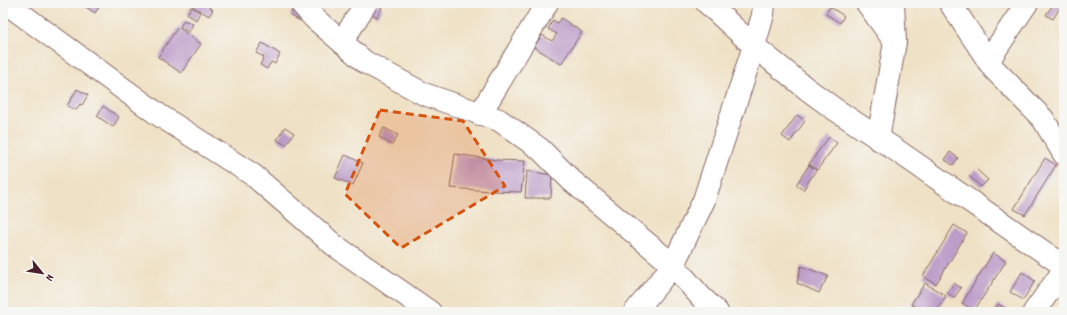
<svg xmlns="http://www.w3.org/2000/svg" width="1067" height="315" font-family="Dekko,sans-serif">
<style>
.building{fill:#bc9cc9}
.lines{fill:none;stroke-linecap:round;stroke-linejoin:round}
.minor-casing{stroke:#846361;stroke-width:24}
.minor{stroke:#fff;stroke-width:22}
.marked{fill:#d8530f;fill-opacity:0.2;stroke:#d8530f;stroke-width:3;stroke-dasharray:8 5;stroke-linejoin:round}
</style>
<rect width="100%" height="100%" fill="#f6f6f2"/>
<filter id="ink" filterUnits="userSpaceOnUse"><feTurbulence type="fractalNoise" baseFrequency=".025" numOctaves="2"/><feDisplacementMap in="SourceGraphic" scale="8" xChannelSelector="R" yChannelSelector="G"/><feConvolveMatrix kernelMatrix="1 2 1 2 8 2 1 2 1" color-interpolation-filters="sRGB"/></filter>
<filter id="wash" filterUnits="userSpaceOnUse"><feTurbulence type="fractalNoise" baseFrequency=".012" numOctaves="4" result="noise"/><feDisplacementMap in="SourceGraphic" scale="16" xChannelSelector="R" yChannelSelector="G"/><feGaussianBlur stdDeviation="0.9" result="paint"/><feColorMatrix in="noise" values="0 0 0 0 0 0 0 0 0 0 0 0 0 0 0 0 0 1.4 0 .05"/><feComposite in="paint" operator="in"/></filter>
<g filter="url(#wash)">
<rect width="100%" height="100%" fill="#efe1c5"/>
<g id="blocks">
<!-- building -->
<g class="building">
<path d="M80,3H99L101,4L95,13Z"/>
<path d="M194,3H210L208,6L213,10L209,16L192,6Z"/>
<path d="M374,3L382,8L377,17L369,12Z"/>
<path d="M1054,3H1063L1053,19L1046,15Z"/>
<path d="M296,5L307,11L300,21L290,15Z"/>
<path d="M191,7L200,12L196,20L187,14Z"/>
<path d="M830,7L844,16L840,23L826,14Z"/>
<path d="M561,18L582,32L561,64L534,47L542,35L552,41L557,34L548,29L553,20L557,23Z"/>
<path d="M184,20L193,24L189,32L180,27Z"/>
<path d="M178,27L201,44L181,73L158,57Z"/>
<path d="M262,43L280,54L275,64L271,62L267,69L260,65L264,57L256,53Z"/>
<path d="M77,89L88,95L82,105L80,104L76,110L67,106Z"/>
<path d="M103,106L119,117L113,127L97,116Z"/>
<path d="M797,115L805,121L790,142L782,136Z"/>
<path d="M285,127L294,133L286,145L277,140Z"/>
<path d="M384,128L398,135L392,145L379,137Z"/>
<path d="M829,137L837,143L817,170L809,164Z"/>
<path d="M950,152L958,158L953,165L945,160Z"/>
<path d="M455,154L496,160L525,161L521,192L491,191L450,188Z"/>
<path d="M345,155L363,163L353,185L335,178Z"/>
<path d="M1045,158L1056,165L1025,215L1014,209Z"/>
<path d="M809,165L816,170L803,190L796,185Z"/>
<path d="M976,169L988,180L981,187L969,176Z"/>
<path d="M527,171L552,175L551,198H525Z"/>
<path d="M954,225L967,233L936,284L923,276Z"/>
<path d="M993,253L1006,261L974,311L962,303Z"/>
<path d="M801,266L828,276L819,293L797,283Z"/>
<path d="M1022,272L1035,281L1023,300L1010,292Z"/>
<path d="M925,283L946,296L936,312H924L911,304Z"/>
<path d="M954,283L961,288L954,298L947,293Z"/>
<path d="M998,304L1012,312H993Z"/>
</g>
</g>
</g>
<g filter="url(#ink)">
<use href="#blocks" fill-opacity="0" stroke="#846361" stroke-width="1"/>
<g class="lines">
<defs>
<g id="minor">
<path d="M6,3L159,115L253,175L334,245L430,312"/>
<path d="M301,3L314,18L365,62L424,94L499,120L540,149L572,181L673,265L701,297L717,312"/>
<path d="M707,3L754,46L807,89L833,108L899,152L1064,266"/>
<path d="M867,3L895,42"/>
<path d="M950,3L993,68L1043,119L1064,154"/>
<path d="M342,42L366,3"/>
<path d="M988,61L1027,3"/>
<path d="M480,114L547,3"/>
<path d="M878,139L895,42L893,3"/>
<path d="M635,312L673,265L704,200L754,46L763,15L764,3"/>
<path d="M1034,312L1064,270"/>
</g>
</defs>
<!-- minor casing -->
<use href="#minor" class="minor-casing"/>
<!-- minor -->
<use href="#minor" class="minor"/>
</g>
</g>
<!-- marked area -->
<path class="marked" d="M380,110L463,121L505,186L401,248L345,194Z"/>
<!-- margin -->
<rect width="1067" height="315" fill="none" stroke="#f6f6f2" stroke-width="16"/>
<!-- north arrow -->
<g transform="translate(42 273) rotate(120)" stroke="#f6f6f2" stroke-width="3" paint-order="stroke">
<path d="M0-3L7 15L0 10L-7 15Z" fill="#4a1f2b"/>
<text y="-6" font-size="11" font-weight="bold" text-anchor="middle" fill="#4a1f2b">N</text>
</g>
</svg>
